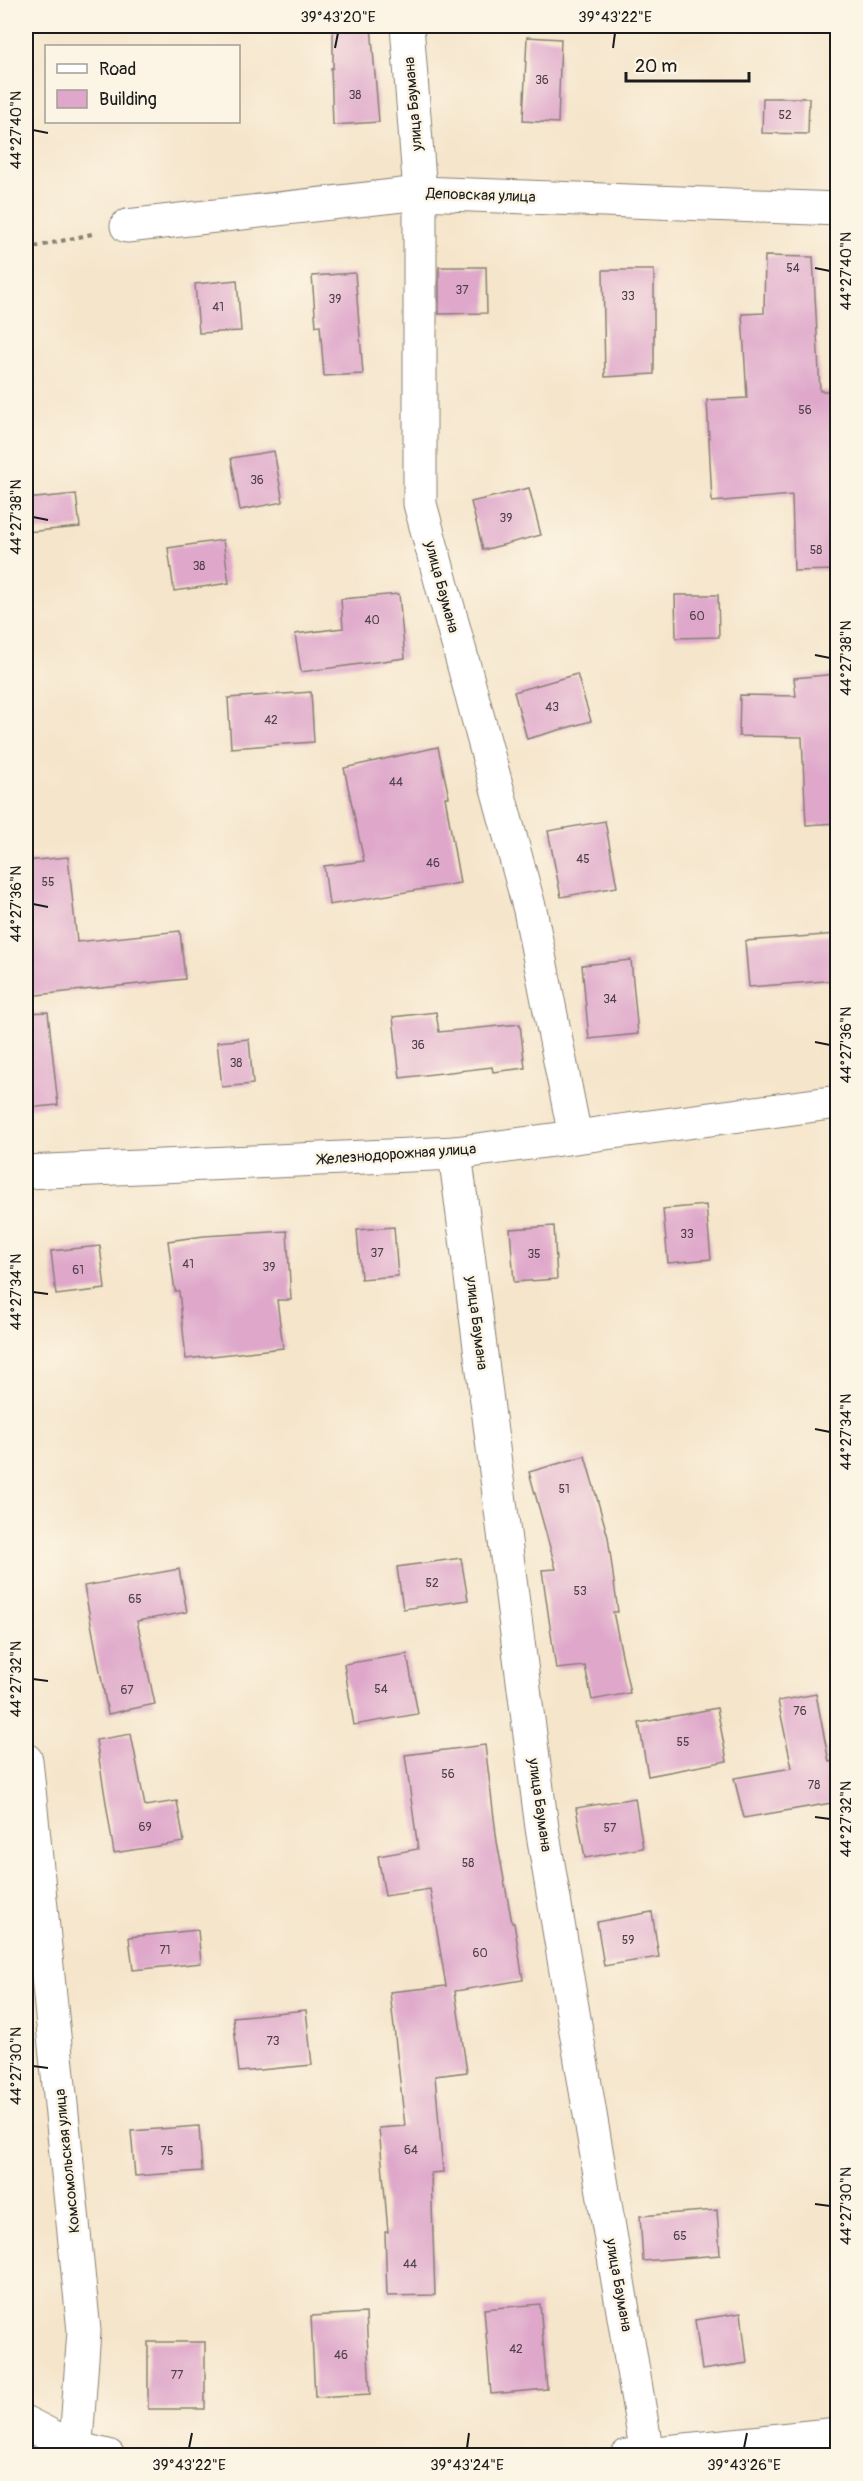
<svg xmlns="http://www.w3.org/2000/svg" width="863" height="2481" font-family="Pangolin,sans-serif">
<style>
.building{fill:#dfa8cb}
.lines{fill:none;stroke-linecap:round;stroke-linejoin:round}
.minor-casing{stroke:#888074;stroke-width:35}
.path{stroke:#888074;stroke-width:4;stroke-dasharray:4.5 4.5;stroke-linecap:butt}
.minor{stroke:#fff;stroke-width:33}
.ticks{fill:none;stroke:#1c1c1c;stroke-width:2}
.labels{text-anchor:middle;stroke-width:5;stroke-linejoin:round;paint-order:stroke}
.number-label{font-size:12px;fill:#4d3f48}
.street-label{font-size:15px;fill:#1c1c1c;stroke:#fcf5e5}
.neatline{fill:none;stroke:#1c1c1c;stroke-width:2}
.ticks-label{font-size:15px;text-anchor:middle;fill:#1c1c1c}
</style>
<rect width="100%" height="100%" fill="#fcf5e5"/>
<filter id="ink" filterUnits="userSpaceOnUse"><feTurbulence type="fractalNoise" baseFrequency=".0167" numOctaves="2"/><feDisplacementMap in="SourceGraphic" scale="12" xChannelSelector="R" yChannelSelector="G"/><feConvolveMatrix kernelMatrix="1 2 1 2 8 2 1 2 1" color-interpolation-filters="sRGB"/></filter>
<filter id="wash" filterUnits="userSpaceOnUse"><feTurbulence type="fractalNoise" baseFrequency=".008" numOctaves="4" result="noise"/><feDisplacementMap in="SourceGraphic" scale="24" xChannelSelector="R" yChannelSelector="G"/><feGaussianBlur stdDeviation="1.35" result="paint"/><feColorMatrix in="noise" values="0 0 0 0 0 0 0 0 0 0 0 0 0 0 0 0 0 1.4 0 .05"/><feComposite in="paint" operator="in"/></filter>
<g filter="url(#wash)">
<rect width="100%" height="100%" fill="#f5e5cb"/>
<g id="blocks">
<!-- building -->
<g class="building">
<path d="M333,26H371L379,122L333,125L331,68H333Z"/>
<path d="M527,37L561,39L558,123L523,121Z"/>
<path d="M763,98H809L808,134L762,133Z"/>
<path d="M765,256L813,257L820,391H837V570L794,571L792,495L712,502L707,400L747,398L742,314L764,313Z"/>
<path d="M439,267H486L487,313L439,314Z"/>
<path d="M603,270H654V374L605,377Z"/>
<path d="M355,273L363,374L324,376L320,325L316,326L312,276Z"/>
<path d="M237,280L241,331L199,333L195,284Z"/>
<path d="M274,451L283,502L240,510L231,458Z"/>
<path d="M529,488L541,535L483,550L471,502Z"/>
<path d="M76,494L80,527L26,532V499Z"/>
<path d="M223,540L229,583L174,591L168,548Z"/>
<path d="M399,594L405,658L301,672L295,634L343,628L341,599Z"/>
<path d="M675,595H718L719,637L676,638Z"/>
<path d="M577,674L591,721L527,739L514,692Z"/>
<path d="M837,674V823L806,825L802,737L739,736L740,695L796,696L794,678Z"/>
<path d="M311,692L314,742L231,748L228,698Z"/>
<path d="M438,747L449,797H445L460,883L329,905L324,866L364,861L344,768Z"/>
<path d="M605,821L617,887L561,897L548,831Z"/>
<path d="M68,857L77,942L180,931L185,979L28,996L26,974V861Z"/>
<path d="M837,934V980L749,987L745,941Z"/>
<path d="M631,960L638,1034L589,1039L582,965Z"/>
<path d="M48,1012L58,1105L26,1108V1013Z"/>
<path d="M436,1012L439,1032L520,1024L525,1068L493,1072L492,1067L400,1078L393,1017Z"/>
<path d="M249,1039L253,1084L222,1087L217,1042Z"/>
<path d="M706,1205L711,1259L668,1263L663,1209Z"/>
<path d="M554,1226L557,1279L514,1282L510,1229Z"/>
<path d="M394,1227L398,1276L361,1279L357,1230Z"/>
<path d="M287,1231L291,1300H277L283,1348L186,1359L179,1291H175L168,1241L204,1236Z"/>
<path d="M100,1246L105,1289L56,1295L51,1251Z"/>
<path d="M585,1456L608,1537L618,1612H613L630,1693L592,1700L585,1666L556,1669L542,1570L556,1569L529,1472Z"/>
<path d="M461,1558L468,1600L403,1609L397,1567Z"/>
<path d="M179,1569L187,1612L137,1621L155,1704L108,1714L84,1586Z"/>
<path d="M407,1654L418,1714L354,1725L344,1664Z"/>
<path d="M816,1694L829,1762L837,1760V1802L744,1818L734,1778L792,1768L778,1701Z"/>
<path d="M717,1708L727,1761L648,1776L639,1723Z"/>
<path d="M131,1734L145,1806L177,1801L184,1842L114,1853L96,1740Z"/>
<path d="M485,1745L497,1842L512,1923H514L523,1980L455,1991L467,2072L435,2076L443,2172L431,2173L435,2295L387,2296L385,2232H388L379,2128L405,2126L390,1992L446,1986L430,1889L385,1896L378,1856L418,1849L405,1755Z"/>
<path d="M635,1798L643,1848L585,1858L576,1808Z"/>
<path d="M652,1912L659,1957L604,1966L597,1922Z"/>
<path d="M198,1930L201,1963L133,1970L129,1937Z"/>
<path d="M306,2010L312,2065L239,2072L233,2017Z"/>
<path d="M199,2126L202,2171L135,2176L131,2131Z"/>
<path d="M717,2210L720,2255L643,2261L640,2216Z"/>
<path d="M540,2304L547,2389L491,2394L484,2309Z"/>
<path d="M366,2313L370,2394L315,2397L311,2316Z"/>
<path d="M741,2313L747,2363L702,2370L695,2320Z"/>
<rect x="148" y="2342" width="57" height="67"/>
</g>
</g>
</g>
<g filter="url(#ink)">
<use href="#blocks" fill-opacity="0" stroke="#888074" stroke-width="1.5"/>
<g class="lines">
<defs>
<g id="minor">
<path d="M407,26L420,193V504L530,910L575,1136"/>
<path d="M127,226L420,193L838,209"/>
<path d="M455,1153L542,1828L647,2454"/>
<path d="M26,1172L455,1153L838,1102"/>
<path d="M26,1760L84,2331L75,2456"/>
<path d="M26,2423L75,2448L108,2456"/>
<path d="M627,2456L838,2434"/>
</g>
</defs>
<!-- minor casing -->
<use href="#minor" class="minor-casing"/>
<!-- path -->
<path class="path" d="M26,249L92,234"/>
<!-- minor -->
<use href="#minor" class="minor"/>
</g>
</g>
<!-- ticks -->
<path class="ticks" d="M335,48L338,33M613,48L615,33M33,130L48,133M815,268L830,271M33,517L48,520M815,655L830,658M33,904L48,907M815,1042L830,1045M33,1292L48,1294M815,1429L830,1432M33,1679L48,1681M815,1817L830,1819M33,2066L48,2068M815,2204L830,2206M189,2448L192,2433M467,2448L469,2433M744,2448L747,2433"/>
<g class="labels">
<!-- number labels -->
<g class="number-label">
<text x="542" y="84">36</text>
<text x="355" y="99">38</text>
<text x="785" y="119">52</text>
<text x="793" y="272">54</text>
<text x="462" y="294">37</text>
<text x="628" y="300">33</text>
<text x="335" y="303">39</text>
<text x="218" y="311">41</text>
<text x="805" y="414">56</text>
<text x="257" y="484">36</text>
<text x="506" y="522">39</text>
<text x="816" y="554">58</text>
<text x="199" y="570">38</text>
<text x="697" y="620">60</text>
<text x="372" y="624">40</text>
<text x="552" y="711">43</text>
<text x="271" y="724">42</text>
<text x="396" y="786">44</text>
<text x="583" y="863">45</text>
<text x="433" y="867">46</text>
<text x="48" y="886">55</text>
<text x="610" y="1003">34</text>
<text x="418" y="1049">36</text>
<text x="236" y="1067">38</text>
<text x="687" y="1238">33</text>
<text x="377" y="1257">37</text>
<text x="534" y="1258">35</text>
<text x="188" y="1268">41</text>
<text x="269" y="1271">39</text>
<text x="78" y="1274">61</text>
<text x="564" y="1493">51</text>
<text x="432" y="1587">52</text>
<text x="580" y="1595">53</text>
<text x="135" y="1603">65</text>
<text x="381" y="1693">54</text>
<text x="127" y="1694">67</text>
<text x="800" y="1715">76</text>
<text x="683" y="1746">55</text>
<text x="448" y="1778">56</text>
<text x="814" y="1789">78</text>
<text x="145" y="1831">69</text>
<text x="610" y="1832">57</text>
<text x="468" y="1867">58</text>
<text x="628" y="1944">59</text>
<text x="165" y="1954">71</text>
<text x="480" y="1957">60</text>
<text x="273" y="2045">73</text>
<text x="411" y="2154">64</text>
<text x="167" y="2155">75</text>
<text x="680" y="2240">65</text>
<text x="410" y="2268">44</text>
<text x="516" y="2353">42</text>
<text x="341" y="2359">46</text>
<text x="177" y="2379">77</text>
</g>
<!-- street labels -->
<g class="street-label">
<text transform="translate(413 104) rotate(-95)" y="5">улица Баумана</text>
<text transform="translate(481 195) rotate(2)" y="5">Деповская улица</text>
<text transform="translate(442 587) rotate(75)" y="5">улица Баумана</text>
<text transform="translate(397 1154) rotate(-4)" y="5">Железнодорожная улица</text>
<text transform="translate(477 1323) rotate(83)" y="5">улица Баумана</text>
<text transform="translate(540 1805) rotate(82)" y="5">улица Баумана</text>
<text transform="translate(67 2161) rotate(-96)" y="5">Комсомольская улица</text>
<text transform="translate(619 2285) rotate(80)" y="5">улица Баумана</text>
</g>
</g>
<!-- margin -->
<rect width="863" height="2481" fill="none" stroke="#fcf5e5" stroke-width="66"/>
<!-- legend -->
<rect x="45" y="45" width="195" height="78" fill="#fcf5e5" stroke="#a29e95" stroke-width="1.5"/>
<rect x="57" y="64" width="30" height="9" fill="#ffffff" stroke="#a29e95" stroke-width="1.5"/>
<text x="99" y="75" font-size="18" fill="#1c1c1c">Road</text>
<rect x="57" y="90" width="30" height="18" fill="#dfa8cb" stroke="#a29e95" stroke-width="1.5"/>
<text x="99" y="105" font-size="18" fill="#1c1c1c">Building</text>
<!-- scale -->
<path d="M626 72v9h123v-9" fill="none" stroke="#1c1c1c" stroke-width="3"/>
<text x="635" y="72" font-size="18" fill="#1c1c1c" stroke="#fcf5e5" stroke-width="4.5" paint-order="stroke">20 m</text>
<rect x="33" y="33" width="797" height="2415" class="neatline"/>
<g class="ticks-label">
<text x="338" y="22">39°43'20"E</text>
<text x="615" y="22">39°43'22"E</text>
<text transform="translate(16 130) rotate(-90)" y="5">44°27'40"N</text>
<text transform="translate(846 271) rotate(-90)" y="5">44°27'40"N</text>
<text transform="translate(16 517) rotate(-90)" y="5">44°27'38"N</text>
<text transform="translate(846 658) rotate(-90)" y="5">44°27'38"N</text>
<text transform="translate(16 904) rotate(-90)" y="5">44°27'36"N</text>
<text transform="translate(846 1045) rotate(-90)" y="5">44°27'36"N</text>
<text transform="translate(16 1292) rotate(-90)" y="5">44°27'34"N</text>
<text transform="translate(846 1432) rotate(-90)" y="5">44°27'34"N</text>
<text transform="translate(16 1679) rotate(-90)" y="5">44°27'32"N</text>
<text transform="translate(846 1819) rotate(-90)" y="5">44°27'32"N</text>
<text transform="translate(16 2066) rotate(-90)" y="5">44°27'30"N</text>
<text transform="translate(846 2206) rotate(-90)" y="5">44°27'30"N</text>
<text x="189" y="2470">39°43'22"E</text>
<text x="467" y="2470">39°43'24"E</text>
<text x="744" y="2470">39°43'26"E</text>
</g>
</svg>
